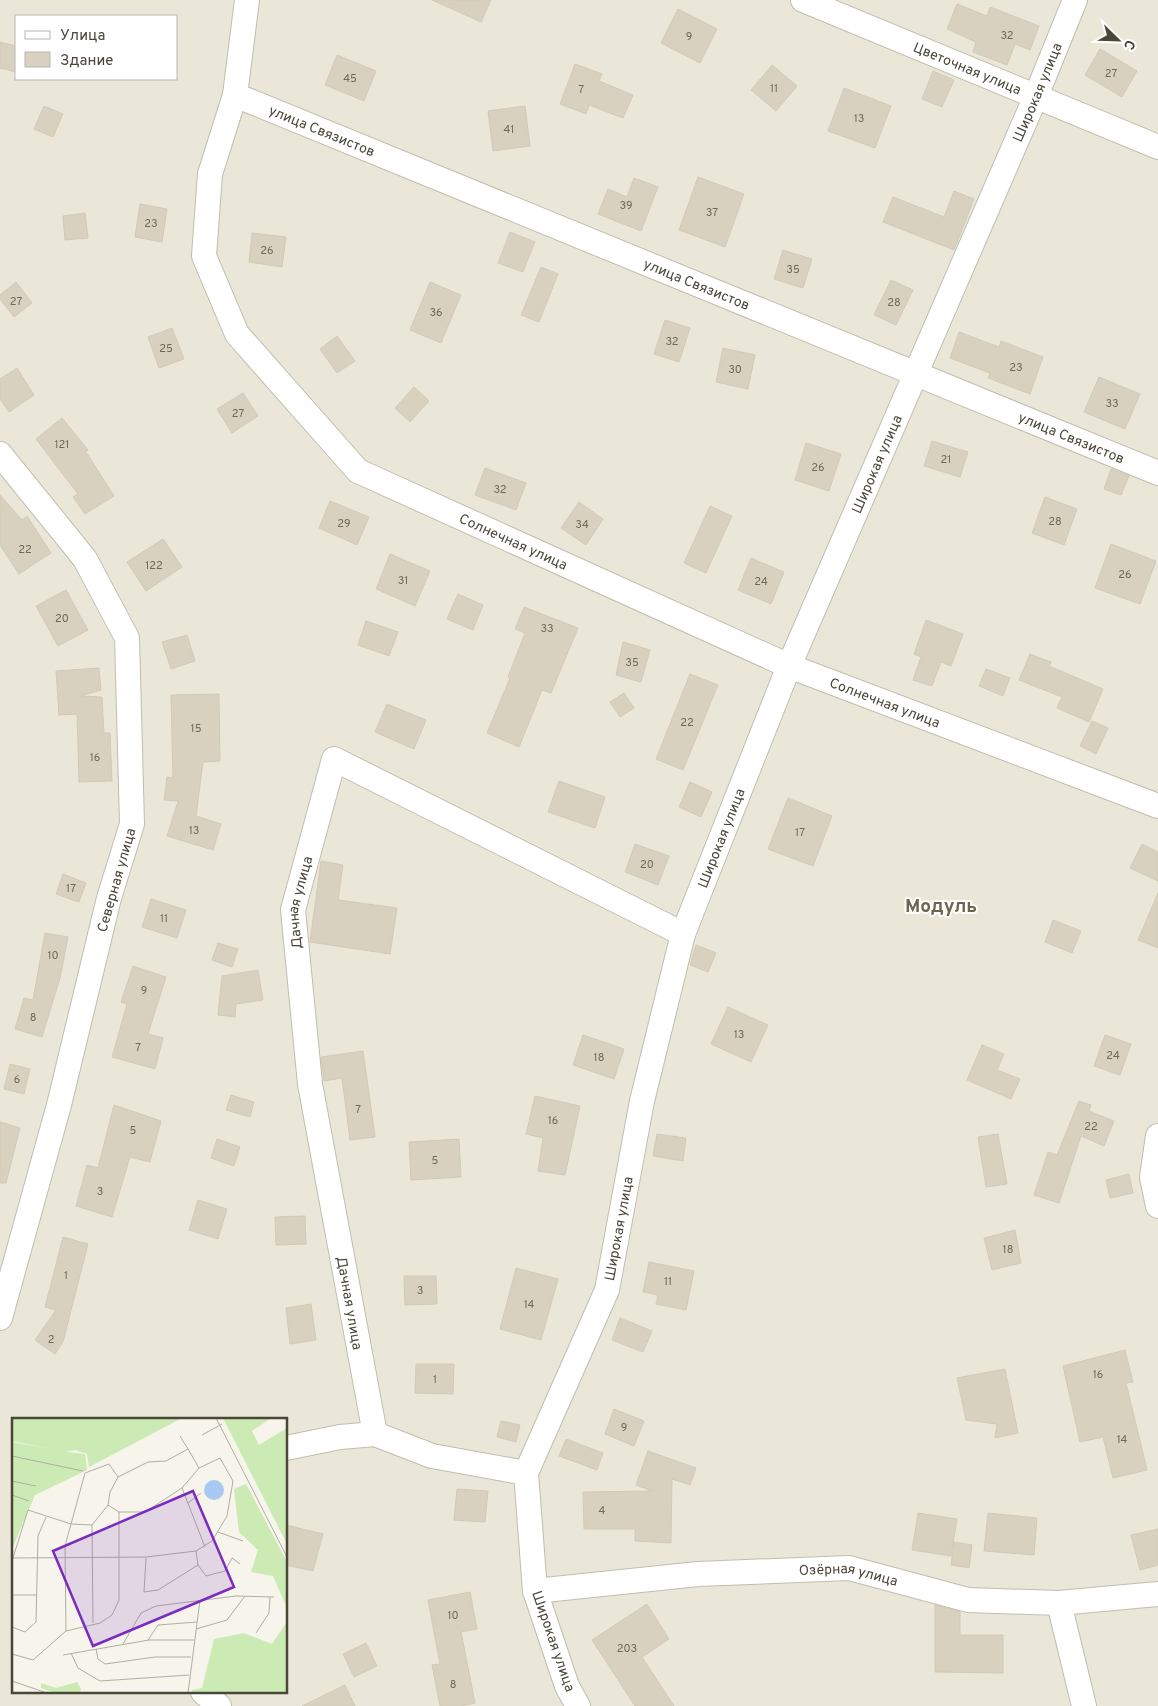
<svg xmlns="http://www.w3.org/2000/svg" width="1158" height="1706" font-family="Overpass,sans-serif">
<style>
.residential{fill:#eae7d9;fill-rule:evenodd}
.building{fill:#d8d1c0;stroke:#d3cab3}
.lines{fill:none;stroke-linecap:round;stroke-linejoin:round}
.minor-casing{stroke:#c2bdad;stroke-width:26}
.minor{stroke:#fff;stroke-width:24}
.labels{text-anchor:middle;stroke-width:4;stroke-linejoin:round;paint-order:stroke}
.number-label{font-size:11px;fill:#6e695a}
.street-label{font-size:14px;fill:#4a4638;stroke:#fff}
.district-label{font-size:19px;font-weight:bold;fill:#6d654f;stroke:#fff}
.inset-road{fill:none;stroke:#b1aea3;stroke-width:1}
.view{fill:#7b2cbf;fill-opacity:0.15;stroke:#7b2cbf;stroke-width:2.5}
.inset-edge{fill:none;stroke:#4a4638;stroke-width:2.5}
</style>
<rect width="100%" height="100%" fill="#f6f4eb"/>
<!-- residential -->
<path class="residential" d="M0,0H1158V1706H0ZM16,16H176V79H16ZM14,1420H286V1692H14Z"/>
<!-- building -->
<g class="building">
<path d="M432,0H491L481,22Z"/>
<path d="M957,4L987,16L990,7L1039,26L1030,50L1015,44L1007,65L973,52L976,42L947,29Z"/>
<path d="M678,9L717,29L700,63L661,43Z"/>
<path d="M0,42L16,46V72L0,68Z"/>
<path d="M1100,49L1137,71L1122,97L1085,75Z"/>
<path d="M337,55L376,71L364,101L325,85Z"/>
<path d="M575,64L602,74L599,81L633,95L623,118L589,105L586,114L560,104Z"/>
<path d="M772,65L797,86L776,111L751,90Z"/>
<path d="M933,71L954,80L942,107L922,99Z"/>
<path d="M844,88L891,106L875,148L828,131Z"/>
<path d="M44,106L63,114L53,137L34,129Z"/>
<path d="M525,106L530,146L493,151L488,111Z"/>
<path d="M698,177L744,194L725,247L679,230Z"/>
<path d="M634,178L658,187L641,231L598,214L608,189L627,197Z"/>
<path d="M954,191L974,199L954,250L883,222L893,197L944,217Z"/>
<path d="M140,204L167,209L162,242L135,237Z"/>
<path d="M85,213L88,238L65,240L63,216Z"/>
<path d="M510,232L535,242L523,272L498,263Z"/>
<path d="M252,233L286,237L282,267L249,262Z"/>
<path d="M783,250L812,259L803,288L774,279Z"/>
<path d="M541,267L558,274L539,322L521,315Z"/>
<path d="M891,280L913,290L896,325L874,315Z"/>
<path d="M16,282L32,303L14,317L0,299V295Z"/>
<path d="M430,282L461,295L441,343L410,330Z"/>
<path d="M665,320L690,328L679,362L654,354Z"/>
<path d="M172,328L184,359L159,368L148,337Z"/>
<path d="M959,332L999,347L1001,341L1043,357L1030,394L988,378L990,373L950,358Z"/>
<path d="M337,336L355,361L337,373L320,349Z"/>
<path d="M723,348L755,355L748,389L716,382Z"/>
<path d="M17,368L34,395L9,412L0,399V379Z"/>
<path d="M1099,377L1140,394L1125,429L1084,412Z"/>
<path d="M414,387L429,401L410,422L395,408Z"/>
<path d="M243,393L258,416L232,433L217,409Z"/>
<path d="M62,418L88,450L86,452L114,496L85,514L73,497L78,494L36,439Z"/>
<path d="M932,441L968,452L960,477L924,466Z"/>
<path d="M806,443L841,454L829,491L795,480Z"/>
<path d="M485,468L526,483L516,510L475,495Z"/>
<path d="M1111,469L1129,476L1121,495L1104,489Z"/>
<path d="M0,495L22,520L27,516L51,553L19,574L0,545Z"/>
<path d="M1045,497L1077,509L1064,545L1032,533Z"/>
<path d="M330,501L369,517L357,545L319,528Z"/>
<path d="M579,502L603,519L586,545L561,528Z"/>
<path d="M710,506L732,516L706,573L684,563Z"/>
<path d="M163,539L182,567L146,591L127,562Z"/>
<path d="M1111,544L1156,561L1140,604L1095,588Z"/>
<path d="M390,554L430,571L415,606L376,589Z"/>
<path d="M751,558L784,572L771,604L738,590Z"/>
<path d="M66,590L88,630L58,646L36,606Z"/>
<path d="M458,594L483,605L473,630L447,619Z"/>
<path d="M524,607L578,628L551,693L542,690L519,747L487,733L510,678L508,677L525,633L515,629Z"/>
<path d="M926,620L963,634L951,666L941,662L932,686L913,680L921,657L914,654Z"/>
<path d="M366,621L398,632L389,656L358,645Z"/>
<path d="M187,635L195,661L171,669L162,642Z"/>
<path d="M623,642L650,650L641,682L616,675Z"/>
<path d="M1030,654L1051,662L1049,666L1103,689L1089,722L1057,708L1062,697L1019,680Z"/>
<path d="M99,668L101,690L81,696L102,697L104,733H110L112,781L79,782L77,714L59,715L56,671Z"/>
<path d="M986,669L1010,678L1003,696L979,686Z"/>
<path d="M690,674L718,685L683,770L656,759Z"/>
<path d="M624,693L634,708L620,717L610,702Z"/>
<path d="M219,694L220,761L203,762L196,816L221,824L213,850L167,836L178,801L164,800L167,777L173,778L171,695Z"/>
<path d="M387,704L426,720L414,749L375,732Z"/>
<path d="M1092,721L1108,728L1096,754L1080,746Z"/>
<path d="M559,781L605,797L595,828L548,812Z"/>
<path d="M690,782L712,792L701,817L679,807Z"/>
<path d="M788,798L832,816L813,866L768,849Z"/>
<path d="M635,844L669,856L658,885L625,872Z"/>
<path d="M1142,844L1158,852V881L1130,868Z"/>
<path d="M321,861L343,865L338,900L397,908L390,954L310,942Z"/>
<path d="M63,874L86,883L79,902L56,894Z"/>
<path d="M1158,893V948L1138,940Z"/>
<path d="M151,899L186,910L177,938L142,927Z"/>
<path d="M1053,920L1081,931L1072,953L1045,942Z"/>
<path d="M45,933L68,937L60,978L42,1037L15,1029L24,998L33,1000Z"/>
<path d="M218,943L238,949L232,967L212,960Z"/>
<path d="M696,945L716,953L708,972L690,965Z"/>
<path d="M133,966L166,977L148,1034L163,1038L155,1069L112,1057L127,1004L121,1002Z"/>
<path d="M258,970L263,1000L236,1004L235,1017L218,1015L222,976Z"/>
<path d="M728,1007L768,1025L751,1062L711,1044Z"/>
<path d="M583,1035L624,1049L614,1079L573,1065Z"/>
<path d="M1105,1035L1131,1044L1120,1075L1094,1066Z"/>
<path d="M982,1045L1004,1054L997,1070L1020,1079L1011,1099L967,1080Z"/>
<path d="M363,1051L375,1137L350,1140L342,1078L324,1081L321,1057Z"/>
<path d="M10,1064L30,1069L24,1094L4,1089Z"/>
<path d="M231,1095L254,1102L250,1117L226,1110Z"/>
<path d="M535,1096L580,1106L565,1175L538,1171L543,1138L526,1134Z"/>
<path d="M1079,1101L1091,1105L1089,1111L1114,1121L1104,1146L1081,1136L1059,1203L1034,1195L1048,1152L1057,1155Z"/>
<path d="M114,1105L161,1121L150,1162L130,1157L112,1217L76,1206L87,1165L98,1168Z"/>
<path d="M0,1122L20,1128L6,1183H0Z"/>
<path d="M657,1134L686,1138L683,1161L653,1156Z"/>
<path d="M998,1134L1007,1184L986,1187L978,1137Z"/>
<path d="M217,1139L240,1147L234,1166L211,1158Z"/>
<path d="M459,1139L461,1177L411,1180L409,1142Z"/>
<path d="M1129,1174L1133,1193L1110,1198L1106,1180Z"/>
<path d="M198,1200L227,1209L218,1239L189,1230Z"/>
<path d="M305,1216L306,1244L276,1245L275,1217Z"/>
<path d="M1015,1230L1021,1263L992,1270L984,1238Z"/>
<path d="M63,1237L88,1244L63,1342L55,1354L35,1340L56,1310L45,1307Z"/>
<path d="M649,1262L694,1271L686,1310L656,1304L658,1295L643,1292Z"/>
<path d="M516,1268L558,1279L541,1340L500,1329Z"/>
<path d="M404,1276H436L437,1304L405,1305Z"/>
<path d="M311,1304L316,1340L290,1344L286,1308Z"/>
<path d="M620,1318L652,1331L643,1352L612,1340Z"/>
<path d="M1125,1350L1133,1382L1126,1383L1147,1470L1113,1478L1103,1437L1080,1442L1063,1366Z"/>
<path d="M416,1364H454L453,1394L415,1393Z"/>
<path d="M1005,1369L1018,1433L995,1438L997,1424L966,1420L957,1378Z"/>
<path d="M614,1409L644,1421L634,1446L605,1434Z"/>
<path d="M501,1421L520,1425L516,1442L497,1437Z"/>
<path d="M566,1439L603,1453L597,1470L559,1456Z"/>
<path d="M648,1451L696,1468L690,1485L672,1479L671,1543L635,1541V1529H584L583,1492L652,1491L636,1485Z"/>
<path d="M457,1489L488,1491L485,1522L454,1520Z"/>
<path d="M918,1513L957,1519L951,1556L912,1550Z"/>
<path d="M988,1513L1037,1518L1034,1555L984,1551Z"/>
<path d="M286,1525L323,1534L313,1571L286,1565Z"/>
<path d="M1158,1529V1565L1140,1570L1131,1535Z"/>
<path d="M954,1542L972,1545L969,1568L951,1565Z"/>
<path d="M470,1592L477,1629L461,1632L475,1703L462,1706H440L432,1665L440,1664L428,1600Z"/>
<path d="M647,1604L669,1639L642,1657L674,1706H635L592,1640Z"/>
<path d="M935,1605L960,1612V1635H1003V1673L935,1672Z"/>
<path d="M366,1643L377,1666L354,1677L343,1654Z"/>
<path d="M345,1685L355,1706H302Z"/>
</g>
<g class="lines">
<defs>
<g id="minor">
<path id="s1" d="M247,0L235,95L210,174L204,256L237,334L358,471L789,666L1158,806"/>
<path id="s2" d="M803,0L1158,147"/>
<path id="s3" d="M235,95L1158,473"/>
<path d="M0,454L85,559L127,638L132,824L109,898L59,1105L0,1318"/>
<path d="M1158,1136L1152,1177L1158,1206"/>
<path id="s4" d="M375,1434L310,1084L293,910L334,759L683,934"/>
<path d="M286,1448L340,1437L375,1434L432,1456L526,1473"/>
<path id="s5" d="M535,1591L698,1574L849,1568L968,1600L1059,1603L1158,1594"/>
<path d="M1059,1603L1084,1706"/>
<path d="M203,1692L219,1706"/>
<path id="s6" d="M578,1706L567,1686L535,1591L526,1473L607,1290L642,1101L683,934L789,666L1036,96L1075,0"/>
</g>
</defs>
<!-- minor casing -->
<use href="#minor" class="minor-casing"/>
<!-- minor -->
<use href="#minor" class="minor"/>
</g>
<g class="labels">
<!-- number labels -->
<g class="number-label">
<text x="1007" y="39">32</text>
<text x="689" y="40">9</text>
<text x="1111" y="77">27</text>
<text x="350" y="82">45</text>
<text x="774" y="92">11</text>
<text x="581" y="93">7</text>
<text x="859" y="122">13</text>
<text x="509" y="133">41</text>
<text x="626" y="209">39</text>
<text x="712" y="216">37</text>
<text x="151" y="227">23</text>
<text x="267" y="254">26</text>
<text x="793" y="273">35</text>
<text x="16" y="305">27</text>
<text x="894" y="306">28</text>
<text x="436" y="316">36</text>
<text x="672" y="345">32</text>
<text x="166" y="352">25</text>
<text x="1016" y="371">23</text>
<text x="735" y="373">30</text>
<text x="1112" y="407">33</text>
<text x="238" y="417">27</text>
<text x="62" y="448">121</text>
<text x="946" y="463">21</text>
<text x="818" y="471">26</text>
<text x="500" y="493">32</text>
<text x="1055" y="525">28</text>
<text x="344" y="527">29</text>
<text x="582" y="528">34</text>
<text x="25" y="553">22</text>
<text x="154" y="569">122</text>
<text x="1125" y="578">26</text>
<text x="403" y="584">31</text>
<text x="761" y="585">24</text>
<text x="62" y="622">20</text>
<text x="547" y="632">33</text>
<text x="632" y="666">35</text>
<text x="687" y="726">22</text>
<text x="196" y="732">15</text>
<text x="95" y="761">16</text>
<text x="194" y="834">13</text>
<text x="800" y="836">17</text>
<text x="647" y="868">20</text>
<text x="71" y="892">17</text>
<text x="164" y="922">11</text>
<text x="53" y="959">10</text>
<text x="144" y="994">9</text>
<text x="33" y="1021">8</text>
<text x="739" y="1038">13</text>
<text x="138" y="1051">7</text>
<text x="1113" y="1059">24</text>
<text x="599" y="1061">18</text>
<text x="17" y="1083">6</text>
<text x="358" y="1113">7</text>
<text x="553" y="1124">16</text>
<text x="1091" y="1130">22</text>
<text x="133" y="1134">5</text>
<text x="435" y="1164">5</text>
<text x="100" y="1195">3</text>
<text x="1008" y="1253">18</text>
<text x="66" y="1279">1</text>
<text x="668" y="1285">11</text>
<text x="420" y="1294">3</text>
<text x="529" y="1308">14</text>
<text x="51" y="1343">2</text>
<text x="1098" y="1378">16</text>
<text x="435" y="1383">1</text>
<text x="624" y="1431">9</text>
<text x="1122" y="1443">14</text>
<text x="602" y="1514">4</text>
<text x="453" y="1619">10</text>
<text x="627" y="1652">203</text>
<text x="453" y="1688">8</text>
</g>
<!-- street labels -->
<g class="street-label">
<text dy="5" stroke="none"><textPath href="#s2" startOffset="178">Цветочная улица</textPath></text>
<text dy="5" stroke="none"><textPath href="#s6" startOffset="1719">Широкая улица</textPath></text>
<text dy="5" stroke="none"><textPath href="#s3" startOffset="94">улица Связистов</textPath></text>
<text dy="5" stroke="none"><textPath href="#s3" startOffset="499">улица Связистов</textPath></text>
<text dy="5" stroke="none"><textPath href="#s3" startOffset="904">улица Связистов</textPath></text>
<text dy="5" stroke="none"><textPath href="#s6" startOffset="1314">Широкая улица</textPath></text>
<text dy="5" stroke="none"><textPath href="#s1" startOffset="699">Солнечная улица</textPath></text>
<text dy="5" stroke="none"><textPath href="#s1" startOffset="1104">Солнечная улица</textPath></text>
<text dy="5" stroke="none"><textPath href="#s6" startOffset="909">Широкая улица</textPath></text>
<text transform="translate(116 880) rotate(-74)" y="5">Северная улица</text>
<text dy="5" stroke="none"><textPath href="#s4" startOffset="539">Дачная улица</textPath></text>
<text dy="5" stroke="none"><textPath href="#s6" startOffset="504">Широкая улица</textPath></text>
<text transform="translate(350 1303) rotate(80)" y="5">Дачная улица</text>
<text dy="5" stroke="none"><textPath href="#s5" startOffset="315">Озёрная улица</textPath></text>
<text transform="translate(554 1641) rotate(71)" y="5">Широкая улица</text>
</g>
<!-- district labels -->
<g class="district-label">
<text x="941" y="912">Модуль</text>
</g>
</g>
<!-- overview -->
<g transform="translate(12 1418)">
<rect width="275" height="275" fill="#f6f4eb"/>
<path d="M0,0H170L77,49L75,36L63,32L54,34L73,36L75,52L23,77L0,131V24L38,31L0,23ZM211,0H259L240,13L247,27L275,10V126ZM234,66L275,144V190L261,158L239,154L246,132L227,114L222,71ZM275,204V275H180V272L190,270L202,221L232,215L260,226ZM65,264L69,271L68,275H44L29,270V265L44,270Z" fill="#cbeab4"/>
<path d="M192 72a10 10 0 1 1 20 0a10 10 0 1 1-20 0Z" fill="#a8caf2"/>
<path class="inset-road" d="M204,0L275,139M190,17L210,6M0,38L71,53M0,63L24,68M170,70L193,129M0,77L17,83M176,85L189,75M96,87L107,94H133L170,70L187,50L176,31M206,114L231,123M184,133L186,147L194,158L213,153L220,140L228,146M1,140L134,139L184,133L200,123L215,98L221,63L208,40L187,50M134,140L132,174L146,172L186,147M0,143L16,92L59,106L80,107M0,177H25M81,205L80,107L96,87L98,74L106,59L136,44L154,43L176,31L168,18M0,209L13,214L24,204L26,118L34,99M184,211L215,202L233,178M54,213L53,128L73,55L97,46L106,59M244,215L257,195L258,179M136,222L146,207L185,204M111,226L129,195L144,188L224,178L262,179M84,231L86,241L93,246L143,239H179M59,235L66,250L88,263L177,257M0,236L21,242L54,213L88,205L100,197L107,182V94M51,237L137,222H182M0,263L35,275M176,275L188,182"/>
<path class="view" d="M181,73L222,169L81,228L41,133Z"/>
<rect width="275" height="275" class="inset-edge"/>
</g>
<!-- legend -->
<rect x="15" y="15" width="162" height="65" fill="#ffffff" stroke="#b7b5af"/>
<rect x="25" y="31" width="25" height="8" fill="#ffffff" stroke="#b7b5af"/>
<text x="60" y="40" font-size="15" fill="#4a4638">Улица</text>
<rect x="25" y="52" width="25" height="15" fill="#d8d1c0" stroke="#b7b5af"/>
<text x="60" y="65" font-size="15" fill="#4a4638">Здание</text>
<!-- north arrow -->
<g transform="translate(1118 40) rotate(113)" stroke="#ffffff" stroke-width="4" paint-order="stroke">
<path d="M0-4L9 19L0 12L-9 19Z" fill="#4a4638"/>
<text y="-8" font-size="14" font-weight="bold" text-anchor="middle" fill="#4a4638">С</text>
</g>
</svg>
